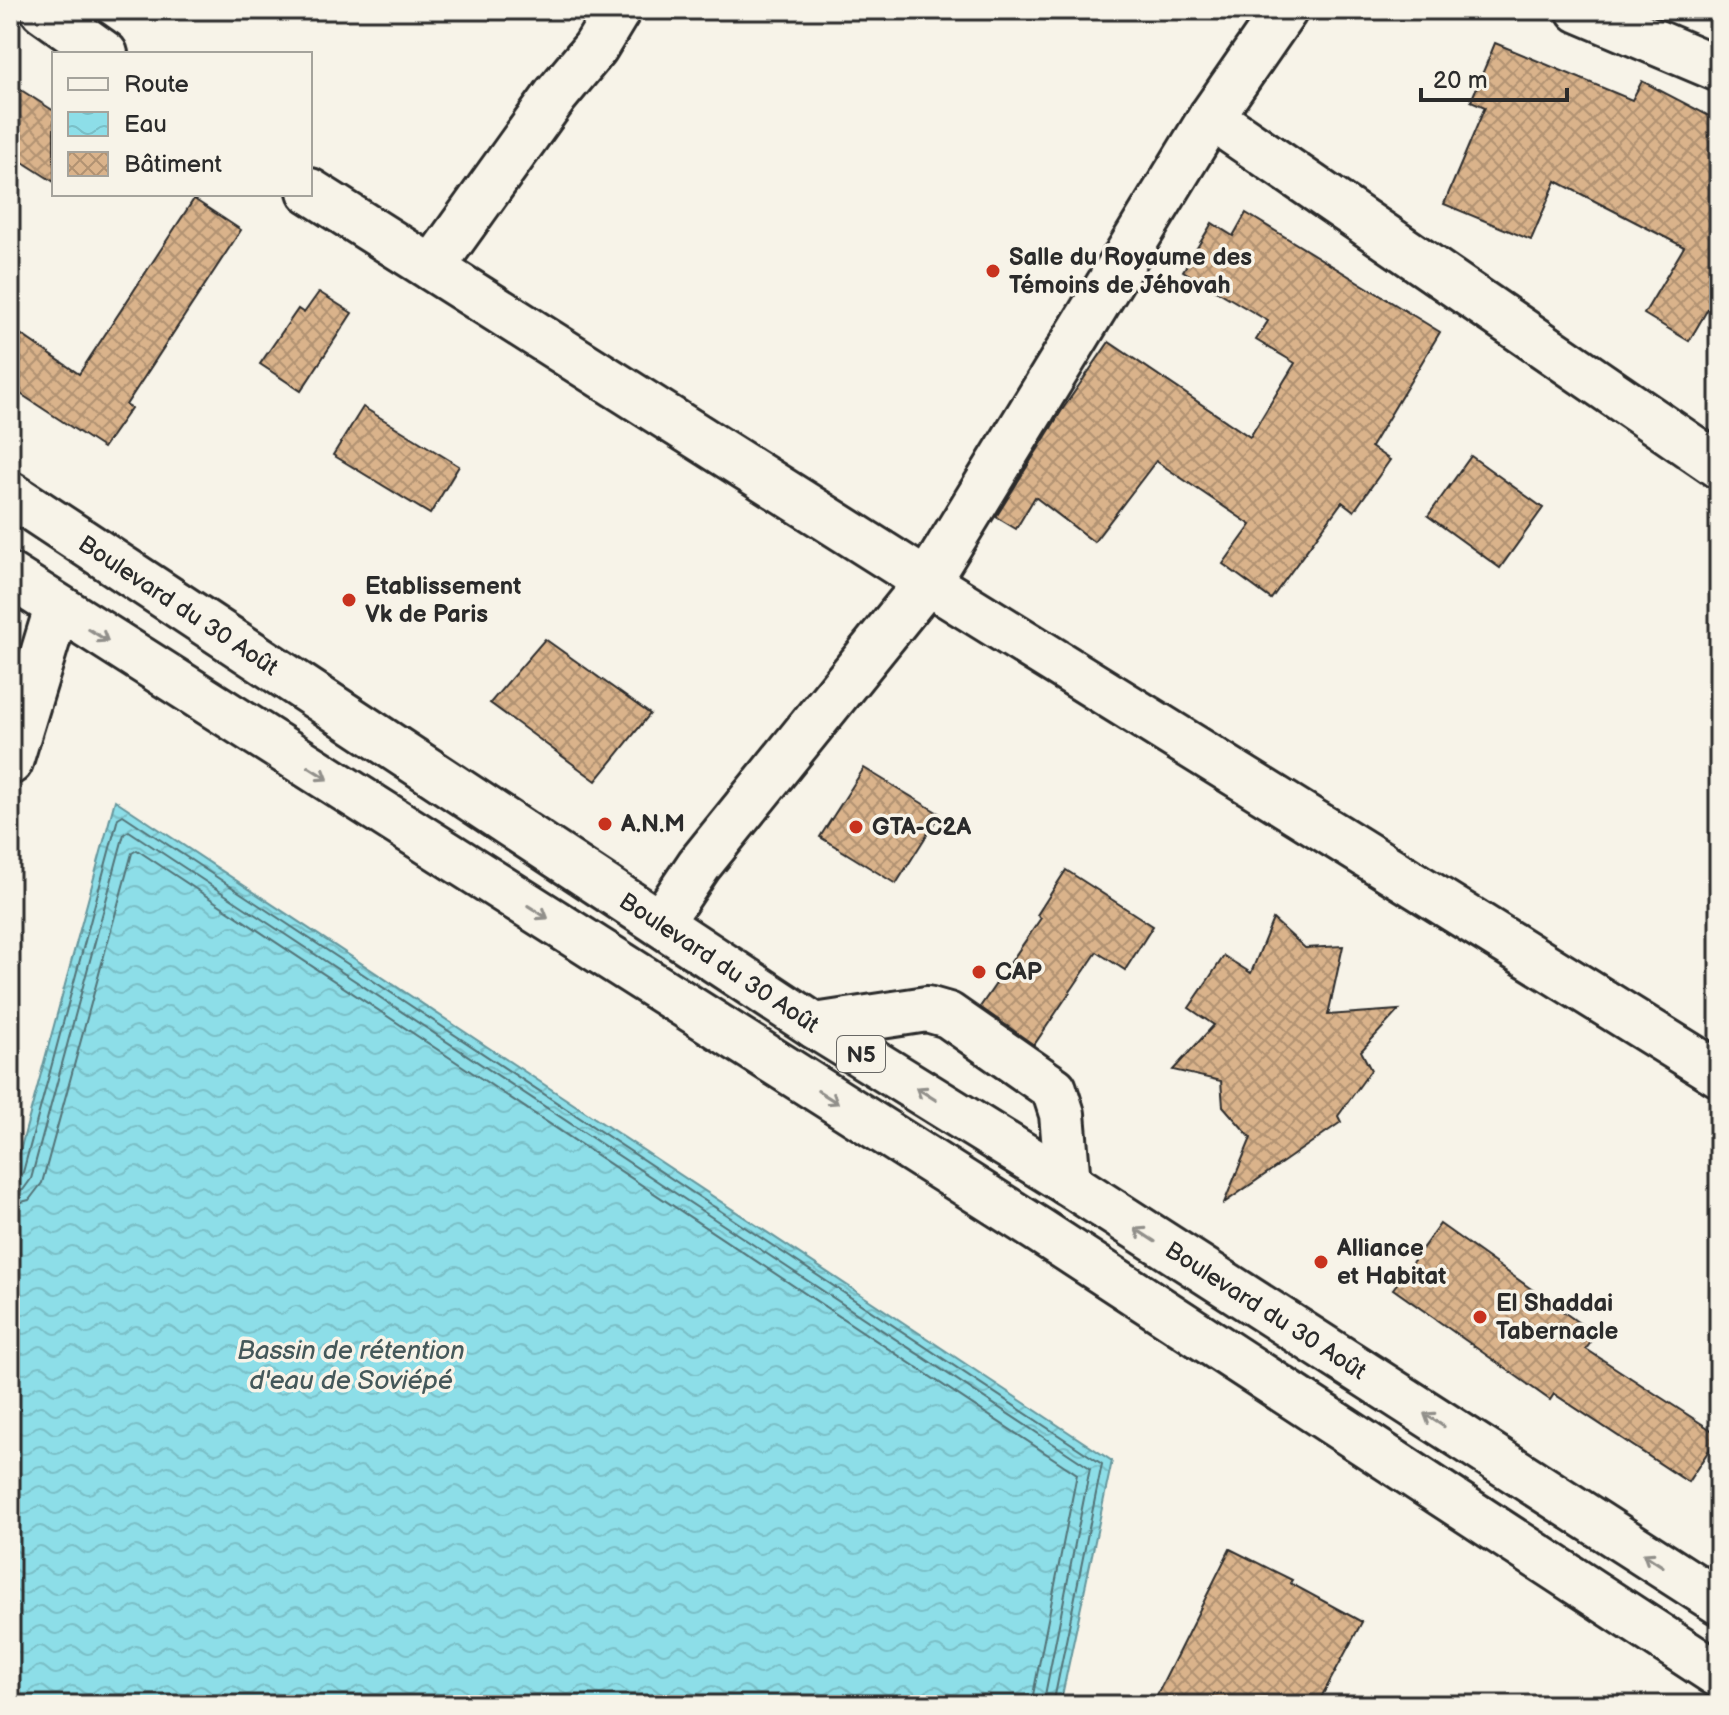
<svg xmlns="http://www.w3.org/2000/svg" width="1729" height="1715" font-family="'Balsamiq Sans',sans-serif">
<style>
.water{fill:url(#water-waves);stroke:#66969c;stroke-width:2}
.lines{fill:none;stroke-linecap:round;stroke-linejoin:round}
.shore{stroke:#527377;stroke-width:2}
.building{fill:url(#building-cross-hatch);stroke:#2b2b2b;stroke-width:2}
.minor-casing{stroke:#2b2b2b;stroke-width:50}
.highway-casing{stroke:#2b2b2b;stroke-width:50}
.minor{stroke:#f7f3e8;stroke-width:44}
.highway{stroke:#f7f3e8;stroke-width:44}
.oneway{stroke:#918f8a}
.poi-dot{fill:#c8321e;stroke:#f7f3e8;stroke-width:3}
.labels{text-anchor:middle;stroke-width:7;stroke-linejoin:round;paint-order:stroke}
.shield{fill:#f7f3e8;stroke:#686764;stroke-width:2}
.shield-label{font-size:22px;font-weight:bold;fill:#2b2b2b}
.poi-label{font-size:24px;font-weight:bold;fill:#2b2b2b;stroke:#f7f3e8;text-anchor:start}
.street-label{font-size:24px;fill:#2b2b2b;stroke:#f7f3e8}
.water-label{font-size:26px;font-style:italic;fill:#44585a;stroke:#f7f3e8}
</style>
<defs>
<pattern id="water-waves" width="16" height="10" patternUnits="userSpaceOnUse" patternTransform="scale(2)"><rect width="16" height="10" fill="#8ddee8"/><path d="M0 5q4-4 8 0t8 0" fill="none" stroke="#7abfc7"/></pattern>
<pattern id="building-cross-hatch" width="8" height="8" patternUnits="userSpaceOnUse" patternTransform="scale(2)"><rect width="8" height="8" fill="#dab38b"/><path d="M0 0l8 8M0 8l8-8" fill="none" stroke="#b19272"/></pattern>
</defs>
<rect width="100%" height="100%" fill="#f7f3e8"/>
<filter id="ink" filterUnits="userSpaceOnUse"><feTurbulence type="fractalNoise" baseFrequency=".0125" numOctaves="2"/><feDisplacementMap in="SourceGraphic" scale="16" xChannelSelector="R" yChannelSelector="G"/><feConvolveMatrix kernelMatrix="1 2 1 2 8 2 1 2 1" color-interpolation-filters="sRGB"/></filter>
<g filter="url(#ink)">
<!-- water -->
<path class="water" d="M115,800L1112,1461L1060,1705H47L10,1694V1188Z"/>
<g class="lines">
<!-- shore -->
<g class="shore">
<path d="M10,1183L22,1176L118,818L123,815L1102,1464L1053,1705"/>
<path d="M10,1193L23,1190L31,1179L124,834L129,831L1090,1468L1043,1705"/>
<path d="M10,1205L29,1200L42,1183L132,853L137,850L1077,1474L1031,1705"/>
</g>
</g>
<!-- building -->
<g class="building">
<path d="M1495,43L1632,100L1642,81L1719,121V290L1689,341L1644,314L1684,247L1556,181L1531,240L1444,204L1485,107L1471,101Z"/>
<path d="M10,83L54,111V182L10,154Z"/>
<path d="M194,199L241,230L126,405L131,408L103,448L10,387V327L79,374Z"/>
<path d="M1246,213L1440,332L1371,447L1390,460L1354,511L1342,502L1271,599L1223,564L1251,525L1156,461L1094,542L1035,497L1016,529L996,517L1062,410L1109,342L1250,437L1295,363L1256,340L1268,321L1183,271L1212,223L1233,236Z"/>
<path d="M319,292L352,313L301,391L260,364L298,309L304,313Z"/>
<path d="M363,407L459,466L430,514L333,455Z"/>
<path d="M1471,456L1543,508L1500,568L1428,516Z"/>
<path d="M545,639L650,714L596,781L490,703Z"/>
<path d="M864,768L940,814L896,884L820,837Z"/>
<path d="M1066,870L1153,926L1125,970L1097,952L1034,1045L980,1007L1041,918L1037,915Z"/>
<path d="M1273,919L1305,948L1343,946L1328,1015L1399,1010L1361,1051L1371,1070L1338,1116L1341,1122L1224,1203L1251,1138L1223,1106L1221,1081L1173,1070L1214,1025L1189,1008L1224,956L1251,973Z"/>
<path d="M1440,1224L1596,1335L1586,1349L1719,1435L1688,1482L1554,1394L1550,1400L1393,1289Z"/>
<path d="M1230,1549L1292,1580L1290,1583L1362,1622L1317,1705H1152Z"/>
</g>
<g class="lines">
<defs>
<g id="minor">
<path d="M43,10L105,54"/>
<path d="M1579,10L1719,69"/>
<path d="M1211,117L1719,466"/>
<path d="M310,191L927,582L1719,1074"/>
<path d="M432,268L556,95L595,48L618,10"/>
<path d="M10,762L57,608"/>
<path d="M660,923L699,865L927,582L1211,117L1285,10"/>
<path d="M815,1026L927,1009L948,1015L1054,1089L1062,1114L1068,1183"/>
</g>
<g id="highway">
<path id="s1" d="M10,494L815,1026L1068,1183L1719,1602"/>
<path d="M10,576L1037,1229L1719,1675"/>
</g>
</defs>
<!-- minor casing -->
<use href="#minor" class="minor-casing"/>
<!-- highway casing -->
<use href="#highway" class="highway-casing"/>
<!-- minor -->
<use href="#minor" class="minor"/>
<!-- highway -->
<use href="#highway" class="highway"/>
</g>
<!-- one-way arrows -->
<defs><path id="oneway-shaft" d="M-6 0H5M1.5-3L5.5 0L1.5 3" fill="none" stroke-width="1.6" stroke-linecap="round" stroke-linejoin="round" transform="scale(2)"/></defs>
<g class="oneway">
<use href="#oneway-shaft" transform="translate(98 635) rotate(32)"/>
<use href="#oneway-shaft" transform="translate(318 773) rotate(32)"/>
<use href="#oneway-shaft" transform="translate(538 912) rotate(32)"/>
<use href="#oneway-shaft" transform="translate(926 1094) rotate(-148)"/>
<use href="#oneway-shaft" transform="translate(828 1097) rotate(32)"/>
<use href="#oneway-shaft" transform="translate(1145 1235) rotate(-147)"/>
<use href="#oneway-shaft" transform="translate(1434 1420) rotate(-147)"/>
<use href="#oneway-shaft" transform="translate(1653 1560) rotate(-147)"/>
</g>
</g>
<!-- markers -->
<g class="poi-dot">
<circle cx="993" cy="271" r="8"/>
<circle cx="349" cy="600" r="8"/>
<circle cx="605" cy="824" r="8"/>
<circle cx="856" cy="827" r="8"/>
<circle cx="979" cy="972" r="8"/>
<circle cx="1321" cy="1262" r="8"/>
<circle cx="1480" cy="1317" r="8"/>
</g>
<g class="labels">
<!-- shield labels -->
<rect class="shield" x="837" y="1036" width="48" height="36" rx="6"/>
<g class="shield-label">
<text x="861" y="1062">N5</text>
</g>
<!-- poi labels -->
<g class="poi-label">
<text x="1009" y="265">Salle du Royaume des<tspan x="1009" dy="28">Témoins de Jéhovah</tspan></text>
<text x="365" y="594">Etablissement<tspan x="365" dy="28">Vk de Paris</tspan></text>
<text x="621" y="832">A.N.M</text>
<text x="872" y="835">GTA-C2A</text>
<text x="995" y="980">CAP</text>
<text x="1337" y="1256">Alliance<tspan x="1337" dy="28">et Habitat</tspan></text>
<text x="1496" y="1311">El Shaddai<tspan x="1496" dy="28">Tabernacle</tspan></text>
</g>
<!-- street labels -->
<g class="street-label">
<text dy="8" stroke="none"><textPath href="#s1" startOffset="202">Boulevard du 30 Août</textPath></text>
<text dy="8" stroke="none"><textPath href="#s1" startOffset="850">Boulevard du 30 Août</textPath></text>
<text dy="8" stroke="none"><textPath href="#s1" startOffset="1498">Boulevard du 30 Août</textPath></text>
</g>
<!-- water labels -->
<g class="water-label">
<text x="351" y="1359">Bassin de rétention<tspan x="351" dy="30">d'eau de Soviépé</tspan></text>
</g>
</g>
<!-- margin -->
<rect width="1729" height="1715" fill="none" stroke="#f7f3e8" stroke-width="40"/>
<rect x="20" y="20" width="1689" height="1675" fill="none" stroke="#2b2b2b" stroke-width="3" filter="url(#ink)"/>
<!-- legend -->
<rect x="52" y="52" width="260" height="144" fill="#f7f3e8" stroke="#a5a39c" stroke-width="2"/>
<rect x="68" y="78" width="40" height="12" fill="#f7f3e8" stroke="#a5a39c" stroke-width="2"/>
<text x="124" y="92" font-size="24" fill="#2b2b2b">Route</text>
<rect x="68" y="112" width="40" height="24" fill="url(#water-waves)" stroke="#a5a39c" stroke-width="2"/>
<text x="124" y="132" font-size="24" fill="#2b2b2b">Eau</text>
<rect x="68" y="152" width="40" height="24" fill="url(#building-cross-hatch)" stroke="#a5a39c" stroke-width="2"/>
<text x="124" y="172" font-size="24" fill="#2b2b2b">Bâtiment</text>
<!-- scale -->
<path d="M1421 88v12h146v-12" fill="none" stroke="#2b2b2b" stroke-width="4"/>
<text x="1433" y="88" font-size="24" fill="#2b2b2b" stroke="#f7f3e8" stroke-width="6" paint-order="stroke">20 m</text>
</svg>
